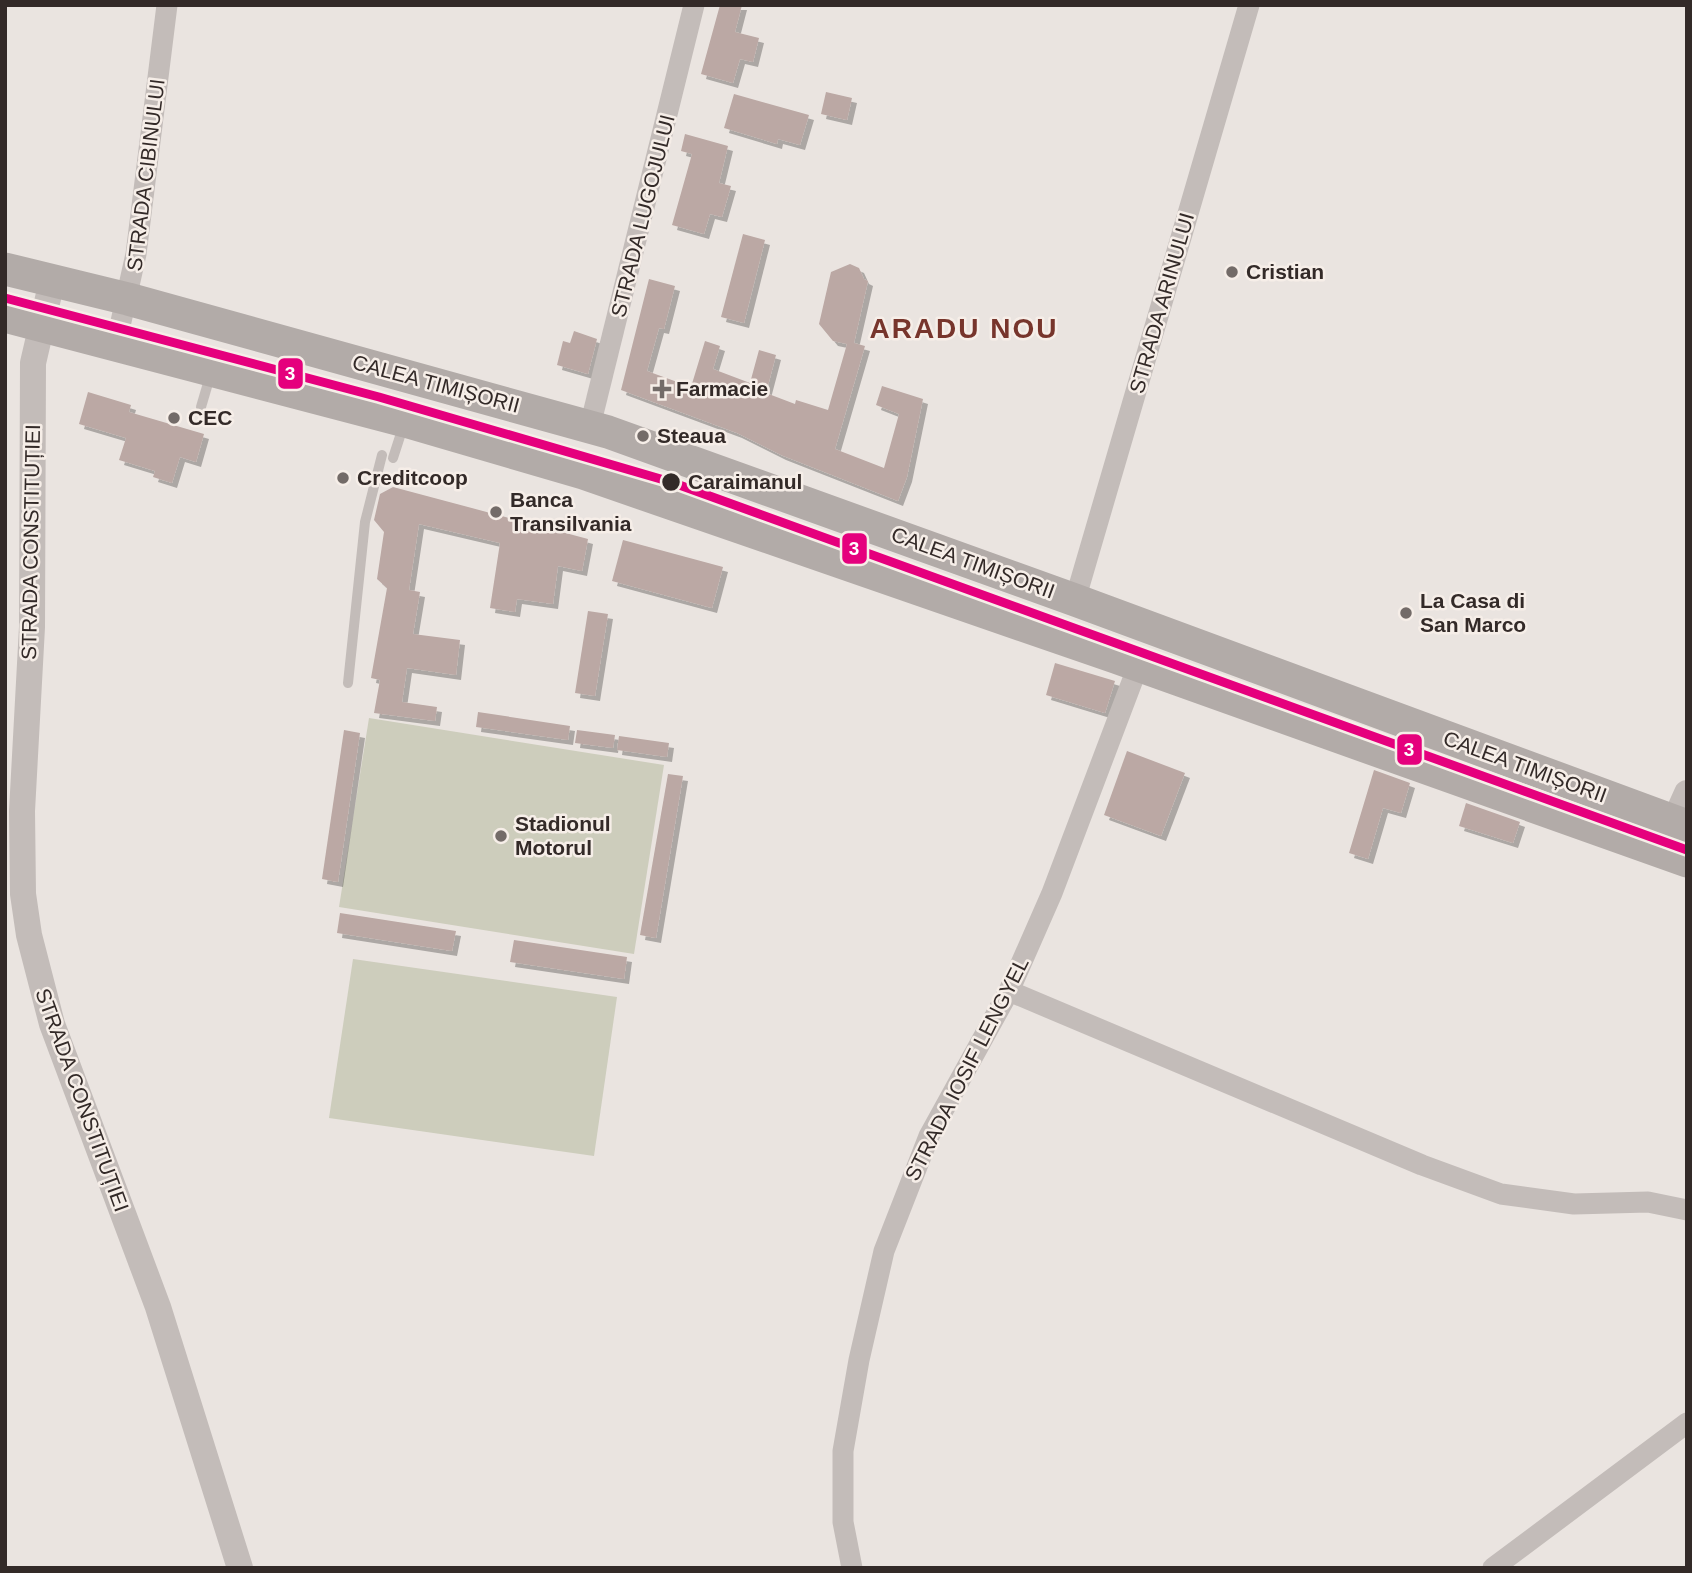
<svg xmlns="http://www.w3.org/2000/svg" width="1692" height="1573" font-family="Arial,sans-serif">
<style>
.green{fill:#cdcdbc}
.building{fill:#bba8a4;filter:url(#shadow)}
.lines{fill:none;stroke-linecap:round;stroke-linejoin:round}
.service{stroke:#c3bcb9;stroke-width:10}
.minor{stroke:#c3bcb9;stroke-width:21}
.tertiary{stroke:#c3bcb9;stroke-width:26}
.primary{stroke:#b2aba8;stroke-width:33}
.tram-1-casing{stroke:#f6eee8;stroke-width:14}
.tram-1{stroke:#e5007d;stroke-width:9}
.poi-dot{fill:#736b68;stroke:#f6eee8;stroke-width:2.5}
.stop-dot{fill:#332a28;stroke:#f6eee8;stroke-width:2.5}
.labels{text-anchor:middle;stroke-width:5;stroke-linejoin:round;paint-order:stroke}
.street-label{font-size:21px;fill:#332a28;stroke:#f6eee8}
.poi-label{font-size:21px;font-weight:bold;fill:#332a28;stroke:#f6eee8;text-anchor:start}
.stop-label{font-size:21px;font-weight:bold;fill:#332a28;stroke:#f6eee8;text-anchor:start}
.district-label{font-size:28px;font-weight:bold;letter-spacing:2px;fill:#77352c;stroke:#f6eee8}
.line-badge{stroke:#f6eee8;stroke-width:2.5}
.badge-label{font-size:19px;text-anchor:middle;font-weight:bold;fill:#fff}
</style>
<defs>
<filter id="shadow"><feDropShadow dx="5" dy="5" stdDeviation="0" flood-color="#0004"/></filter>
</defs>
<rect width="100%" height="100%" fill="#eae4e0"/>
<!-- green -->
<g class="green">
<path d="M369,718L664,765L634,954L339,907Z"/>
<path d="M353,959L617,997L594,1156L329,1118Z"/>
</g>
<!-- building -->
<g class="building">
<path d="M720,5H742L735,32L759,38L753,62L740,59L733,83L701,74Z"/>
<path d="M826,92L852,98L847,120L821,114Z"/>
<path d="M734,94L809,115L800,145L778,139L777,144L724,128Z"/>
<path d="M685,134L728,146L719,183L731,186L722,217L710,214L704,234L672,225L692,154L681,151Z"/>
<path d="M743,234L765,240L744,323L721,317Z"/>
<path d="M850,264L859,268L864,279L868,281L854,343L865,346L835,449L884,468L899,414L876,405L882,386L923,399L907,477L898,501L781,455L737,433L621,390L649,279L675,286L664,329L659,328L647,371L691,387L705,341L720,346L713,369L750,383L759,350L776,355L766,393L795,404L796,400L828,410L847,344L833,341L819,324L831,272Z"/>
<path d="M574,331L597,339L588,374L557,365L563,341L570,343Z"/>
<path d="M88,392L131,405L129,412L204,434L196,462L180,457L172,483L153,477L155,471L119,460L126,438L79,424Z"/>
<path d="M393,487L588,539L582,571L558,566L553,604L517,599L515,612L490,608L500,543L419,524L409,590L420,592L413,634L460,640L456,675L407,668L402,702L437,707L435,721L374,713L380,680L371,678L387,588L377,579L384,532L374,520L380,494Z"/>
<path d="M623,540L723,567L712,608L612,581Z"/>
<path d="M588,611L608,614L595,696L575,693Z"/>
<path d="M1055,663L1115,681L1105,713L1046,695Z"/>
<path d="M478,712L570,726L568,740L476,727Z"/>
<path d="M344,730L360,733L338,882L322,879Z"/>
<path d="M577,730L615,735L613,748L575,743Z"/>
<path d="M619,736L669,743L667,757L617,750Z"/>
<path d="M1127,751L1185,773L1161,836L1104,815Z"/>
<path d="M1374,770L1410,783L1401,813L1383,808L1368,859L1349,853Z"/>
<path d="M668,774L683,776L656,938L640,935Z"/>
<path d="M1466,803L1520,822L1513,843L1459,826Z"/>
<path d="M340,913L456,931L452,951L337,933Z"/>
<path d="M514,940L627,957L624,979L510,962Z"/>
</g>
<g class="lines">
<!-- service -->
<g class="service">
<path d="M201,407L211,373"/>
<path d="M393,458L404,424"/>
<path d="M348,683L365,522L382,455"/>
</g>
<!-- minor -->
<g class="minor">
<path d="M116,344L136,254L167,5"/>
<path d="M590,426L694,5"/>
<path d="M1075,600L1249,5"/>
<path d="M1009,991L1422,1165L1501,1194L1574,1204L1648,1202L1687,1210"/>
<path d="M852,1568L843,1522V1451L859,1360L884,1251L929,1136L1009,991L1052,893L1138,666"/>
<path d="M1493,1568L1687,1423"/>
</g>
<!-- tertiary -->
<g class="tertiary">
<path d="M52,281L33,363L32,627L22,811L23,894L29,935L52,1024L158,1307L240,1568"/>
<path d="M1674,822L1687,793"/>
</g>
<!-- primary -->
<g class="primary">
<path d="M5,269L128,299L608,432L1075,600L1687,826"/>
<path d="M5,316L405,421L583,473L1115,657L1687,861"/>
</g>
<defs>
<path id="tram-1" d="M5,298L379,397L671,482L1687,850"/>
</defs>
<!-- tram-1 casing -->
<use href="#tram-1" class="tram-1-casing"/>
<!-- tram-1 -->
<use href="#tram-1" class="tram-1"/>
</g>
<!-- markers -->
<g class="poi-dot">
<circle cx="1232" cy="272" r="7"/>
<path d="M658.5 378.5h7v7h7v7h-7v7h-7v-7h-7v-7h7z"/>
<circle cx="174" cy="418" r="7"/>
<circle cx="643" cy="436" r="7"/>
<circle cx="343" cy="478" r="7"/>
<circle cx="496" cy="512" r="7"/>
<circle cx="1406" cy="613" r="7"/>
<circle cx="501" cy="836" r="7"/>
</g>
<circle class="stop-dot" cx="671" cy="482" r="10"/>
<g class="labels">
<!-- street labels -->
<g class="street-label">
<text transform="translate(146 175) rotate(-83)" y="7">STRADA CIBINULUI</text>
<text transform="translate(643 216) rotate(-76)" y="7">STRADA LUGOJULUI</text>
<text transform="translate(1162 303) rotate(-74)" y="7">STRADA ARINULUI</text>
<text transform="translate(436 384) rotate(15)" y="7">CALEA TIMIȘORII</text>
<text transform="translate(31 542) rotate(-89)" y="7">STRADA CONSTITUȚIEI</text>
<text transform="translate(973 563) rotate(20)" y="7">CALEA TIMIȘORII</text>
<text transform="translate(1525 767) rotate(20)" y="7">CALEA TIMIȘORII</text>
<text transform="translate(967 1069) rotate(-63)" y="7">STRADA IOSIF LENGYEL</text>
<text transform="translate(82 1100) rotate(70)" y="7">STRADA CONSTITUȚIEI</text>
</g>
<!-- poi labels -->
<g class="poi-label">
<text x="1246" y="279">Cristian</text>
<text x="676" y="396">Farmacie</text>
<text x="188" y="425">CEC</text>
<text x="657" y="443">Steaua</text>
<text x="357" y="485">Creditcoop</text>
<text x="510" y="507">Banca<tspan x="510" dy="24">Transilvania</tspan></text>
<text x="1420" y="608">La Casa di<tspan x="1420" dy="24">San Marco</tspan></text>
<text x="515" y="831">Stadionul<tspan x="515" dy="24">Motorul</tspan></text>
</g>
<!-- stop labels -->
<g class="stop-label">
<text x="688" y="489">Caraimanul</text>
</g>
<!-- district labels -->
<g class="district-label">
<text x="964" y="338">ARADU NOU</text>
</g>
</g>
<g class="line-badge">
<rect x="277" y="357" width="27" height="33" rx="7" fill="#e5007d"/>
<rect x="841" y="532" width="27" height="33" rx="7" fill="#e5007d"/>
<rect x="1396" y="733" width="27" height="33" rx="7" fill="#e5007d"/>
</g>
<g class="badge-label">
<text x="290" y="380">3</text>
<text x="854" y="555">3</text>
<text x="1409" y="756">3</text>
</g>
<!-- border -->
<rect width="1692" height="1573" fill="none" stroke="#332a28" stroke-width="14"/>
</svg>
